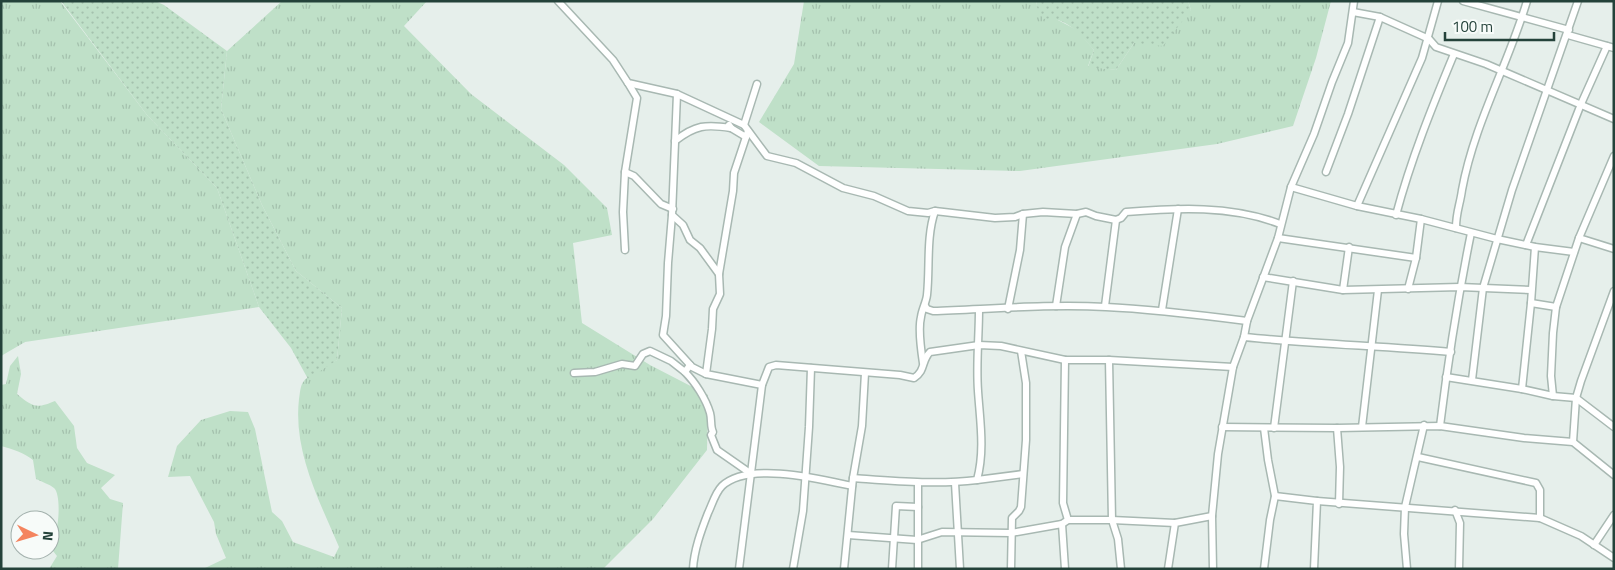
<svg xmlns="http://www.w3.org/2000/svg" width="1615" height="570" font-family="'Titillium Web',sans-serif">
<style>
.grass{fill:url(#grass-tufts)}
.garden{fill:url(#garden-dots)}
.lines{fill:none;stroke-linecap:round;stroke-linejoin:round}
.minor-casing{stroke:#a8b8b2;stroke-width:9}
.minor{stroke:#fff;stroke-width:6}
</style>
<defs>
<pattern id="grass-tufts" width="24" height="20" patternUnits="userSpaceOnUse" patternTransform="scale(1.25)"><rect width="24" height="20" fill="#bfe0c8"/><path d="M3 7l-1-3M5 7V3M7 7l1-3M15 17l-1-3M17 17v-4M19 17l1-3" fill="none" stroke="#a4c1ad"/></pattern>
<pattern id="garden-dots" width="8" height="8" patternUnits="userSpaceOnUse" patternTransform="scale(1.25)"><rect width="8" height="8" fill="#bfe0c8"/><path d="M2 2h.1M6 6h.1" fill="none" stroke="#a4c1ad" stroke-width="1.8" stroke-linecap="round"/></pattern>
</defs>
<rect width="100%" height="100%" fill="#e6efeb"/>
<!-- grass -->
<g class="grass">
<path d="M1,1H60L147,115L217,188L259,307L25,342L1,356Z"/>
<path d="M282,1H427L404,26L471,94L564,165L607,208L612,235L573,243L582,323L650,365L708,395L707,450L653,519L603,569H203L226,558L216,534L214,522L190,476L168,477L177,446L201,420L230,411L248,412L255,429L272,512L282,521L293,542L334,557L339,547C319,500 293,451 299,399C300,394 300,385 304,381C308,375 329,364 337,360L342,308L296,271L262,205L221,109L227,51Z"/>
<path d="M804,1H1037L1036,5L1054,18L1077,30L1094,50L1088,66L1116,70L1134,43L1191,10L1188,1H1331L1316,58L1293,126L1217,144L1020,171L819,166L759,122L794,64Z"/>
<path d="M18,356L21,374L17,394C33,407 36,409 55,401L74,426L77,448L87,463L115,475L101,488L110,499L123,503L118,569H49L57,556L53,551L43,553L44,550H50V544C59,538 62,495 54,488C49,484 42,482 36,479L33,460C24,453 13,449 1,446V385L6,384L10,366Z"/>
</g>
<!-- garden -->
<g class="garden">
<path d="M61,1H155L164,5L227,51L221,109L262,205L296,271L342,308L337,360L308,379L291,348L259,307L217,188L147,115Z"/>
<path d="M1037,1H1188L1191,10L1163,46L1134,43L1116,70L1088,67L1094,50C1080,34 1066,16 1043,19L1036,5Z"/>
</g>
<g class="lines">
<defs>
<g id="minor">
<path d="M558,1L613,60L628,83L677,94L744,125L767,156L796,163L843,188L874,196L908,211L928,213L935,211L995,218L1015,217L1023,214L1043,212L1077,214L1086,212L1096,216L1116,220L1121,218L1126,212C1177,208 1231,205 1280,224"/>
<path d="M1463,1L1569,30"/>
<path d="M1353,12L1380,17L1429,39L1436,47L1486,64L1614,119"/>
<path d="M1568,35L1614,48"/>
<path d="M677,94L672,215L683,225L690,240L700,248L719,274"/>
<path d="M729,125L731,128L746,137"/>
<path d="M744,125L757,84"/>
<path d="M748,131L734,173L733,191L719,274L720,294L713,309L712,329L706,374L762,385"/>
<path d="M675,141C695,125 706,124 731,128"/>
<path d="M625,172L634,176L661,204L673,209"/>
<path d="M1326,172L1348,114L1380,17"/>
<path d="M1291,187L1357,206L1421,219L1497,239L1535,247L1574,252"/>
<path d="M1357,206L1422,58L1438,1"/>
<path d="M672,215L668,263L666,316L663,335L692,367L706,374"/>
<path d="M1396,215C1411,159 1432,107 1454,54"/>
<path d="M1456,228C1456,212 1460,205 1462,190C1474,124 1508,65 1527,1"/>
<path d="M1278,238L1416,258"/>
<path d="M1579,238L1614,249"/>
<path d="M1526,245L1581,104L1607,46"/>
<path d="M625,250L623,212L625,172L637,98L628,83"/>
<path d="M1263,277L1343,290L1460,287L1531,290"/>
<path d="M1408,289L1416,258L1421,219"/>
<path d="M1343,290L1349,247"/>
<path d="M1531,303L1535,247"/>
<path d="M925,306L927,309L933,311C991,309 1049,304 1106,307C1153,309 1200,315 1247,321"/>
<path d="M1056,306L1065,247L1077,214"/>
<path d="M1105,306L1116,220"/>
<path d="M1008,309L1020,250L1023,214"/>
<path d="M1162,310L1178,209"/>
<path d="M1244,337C1313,344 1382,346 1451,352"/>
<path d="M1065,360L1063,503L1068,520"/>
<path d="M1109,360L1112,520L1118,539L1121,569"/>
<path d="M923,363C921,350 918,329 921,317C922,309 926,303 927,295C930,267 926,237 935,211"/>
<path d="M685,372C695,382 706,399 710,413C712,420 710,426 713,432L711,435L717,450L750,473"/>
<path d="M574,373L595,372L622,364L635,366L643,354L650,351L671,361L685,372L690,365"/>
<path d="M1446,377L1522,389L1553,396L1576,398L1614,427"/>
<path d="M1472,380L1483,288L1512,190L1578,1"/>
<path d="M1522,389L1531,303L1556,307"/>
<path d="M1553,396L1551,376L1553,333L1556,307L1579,238L1614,156"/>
<path d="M1440,426C1448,361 1458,297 1471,233"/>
<path d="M1222,427L1337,428L1440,426L1524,438L1573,442L1614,475"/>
<path d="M1362,427L1378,290"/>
<path d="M1264,428L1268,460L1275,496L1270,520L1264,569"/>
<path d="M1274,428L1293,281"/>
<path d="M1337,428L1340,467L1339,504"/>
<path d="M1573,442L1576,398L1581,381L1614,291"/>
<path d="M1418,457L1536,483L1540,490V518"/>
<path d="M853,478C895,481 936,485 977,480C985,450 980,421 978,391C976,364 979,336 979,310"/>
<path d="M977,480L1023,474"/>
<path d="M918,483V569"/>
<path d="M955,483L960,569"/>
<path d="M1275,496L1317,501L1314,569"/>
<path d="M1317,501L1540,518L1581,536L1614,558"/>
<path d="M1455,510L1460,523L1459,569"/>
<path d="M1212,516L1213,569"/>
<path d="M1062,524L1065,569"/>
<path d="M848,535L917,540L942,532L1011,533L1062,524L1068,520H1112L1175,523"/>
<path d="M1594,545L1614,515"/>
<path d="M693,569C694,550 701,531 708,513C712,505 715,493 722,486C748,461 820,479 852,486"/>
<path d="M739,569L762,385L769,367L776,365L900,375L914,378C926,370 921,361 930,352L979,345L1001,346L1065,360H1109L1233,367"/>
<path d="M793,569L803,511L809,427L811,368"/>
<path d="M844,569L853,478L862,426L865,373"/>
<path d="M892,569L896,506L918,507"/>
<path d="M1011,569L1012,518L1019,511L1021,507L1026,440V383L1021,351"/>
<path d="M1168,569L1175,523L1212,516L1218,454L1233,367L1244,337L1247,321L1278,238L1291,187L1314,134L1332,82L1348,43L1354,1"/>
<path d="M1407,569L1404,534L1405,507L1424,425"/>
</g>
</defs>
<!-- minor casing -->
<use href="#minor" class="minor-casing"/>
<!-- minor -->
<use href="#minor" class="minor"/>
</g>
<!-- border -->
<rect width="1615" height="570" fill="none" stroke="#24423a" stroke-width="5"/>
<!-- north arrow -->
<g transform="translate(35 535) rotate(95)"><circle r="24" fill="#f7fbf9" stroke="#a3b1ad"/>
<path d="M0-4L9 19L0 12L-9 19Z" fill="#f4845f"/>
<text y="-8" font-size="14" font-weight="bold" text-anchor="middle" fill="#24423a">N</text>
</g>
<!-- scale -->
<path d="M1445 32v8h109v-8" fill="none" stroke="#24423a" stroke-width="2.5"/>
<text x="1452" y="32" font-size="15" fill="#24423a" stroke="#f7fbf9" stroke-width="4" paint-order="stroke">100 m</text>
</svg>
